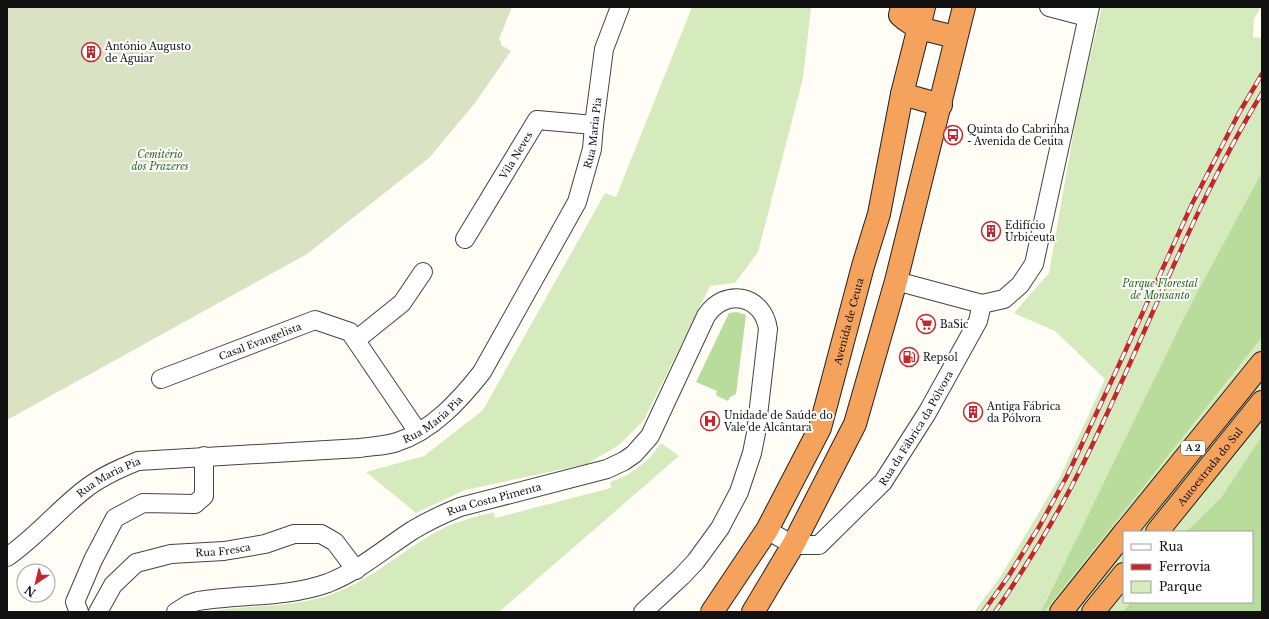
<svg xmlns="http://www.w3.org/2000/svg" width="1269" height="619" font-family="'Libre Baskerville',serif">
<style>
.green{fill:#d5ebbd;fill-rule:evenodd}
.forest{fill:#b9dc9c}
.cemetery{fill:#d9e3c4}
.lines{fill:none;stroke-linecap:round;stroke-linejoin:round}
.minor-casing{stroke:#444;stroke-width:20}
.highway-casing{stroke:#222;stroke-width:24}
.minor{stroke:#fff;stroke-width:18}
.highway{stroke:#f5a25d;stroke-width:22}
.rail-casing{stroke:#c4262e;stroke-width:4.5}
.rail{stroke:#fff;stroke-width:3;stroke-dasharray:9;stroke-linecap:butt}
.labels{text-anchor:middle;stroke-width:4;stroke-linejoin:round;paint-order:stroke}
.shield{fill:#fff;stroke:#585858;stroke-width:1}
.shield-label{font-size:9px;font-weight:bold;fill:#111}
.poi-label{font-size:10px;fill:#111;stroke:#fff;text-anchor:start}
.street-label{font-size:10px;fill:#111;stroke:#fff}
.park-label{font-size:10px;font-style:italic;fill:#2f6b1f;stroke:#fff}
</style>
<rect width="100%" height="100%" fill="#fffdf5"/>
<!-- green -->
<g class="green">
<path d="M692,7H811L803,78L758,252L735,283L710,286L644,420L619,445L587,464L465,490L416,513L366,472L424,456L483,410L605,193L616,197Z"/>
<path d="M1102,7H1261L1254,19L1253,37L1262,38V612H974L1001,576L1060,477L1105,379L1055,331L1014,313L1049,273L1078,107ZM1124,532H1252V602H1124Z"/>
<path d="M661,443L679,456L499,612H205C248,604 293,609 335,593C371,579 400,553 434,533C452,523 473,517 494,512L495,518L611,488L610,482C632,475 648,462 661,443Z"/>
</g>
<!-- forest -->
<g class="forest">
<path d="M1262,172V337L1044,612H1041L1188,310Z"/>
<path d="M737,312L746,315L736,394L730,397L728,401L717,396L716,394L717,391L696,382L729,313Z"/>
<path d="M1262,436V612H1123L1131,602H1252V532H1186L1221,498Z"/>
</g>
<!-- cemetery -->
<path class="cemetery" d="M7,7H512L499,39L501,41V45L511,51L475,103L429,158L307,254L7,420Z"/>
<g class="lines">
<defs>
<g id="minor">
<path d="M1049,7L1087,17"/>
<path id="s1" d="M465,239L537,120L594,125"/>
<path d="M896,281L982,304"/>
<path d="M356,340L402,303L423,272"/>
<path id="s2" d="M161,379L315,320L350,332L418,432"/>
<path id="s3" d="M767,530L793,545H819L883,482L927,413L978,321L982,304L1004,299L1020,285L1034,264L1090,7"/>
<path id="s4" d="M7,557C35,538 57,511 84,490C100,477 118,469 138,461L360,448C372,446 386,446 397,442C432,431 460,400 482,372L577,202L592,149L594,125L604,49L620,7"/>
<path d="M79,612L75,602L93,560L115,518L143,503L195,504L204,496V456"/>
<path id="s5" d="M98,612L113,585L136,563L171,554L224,551L265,544L294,534H321L335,542L356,570"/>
<path id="s6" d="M176,612L189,604L198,601C241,594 286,598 328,583C359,571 385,548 413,530C428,521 443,514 460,507L607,469L624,461L634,454L650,436L706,316C725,287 763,295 768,329L756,433L752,453L739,492L720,528L696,561L682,576L643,612"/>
</g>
<g id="highway">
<path d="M902,7L900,15C915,30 936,32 956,37"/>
<path d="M902,94L941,105"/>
<path d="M1125,532L1262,363"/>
<path id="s7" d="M1157,532L1262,402"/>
<path id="s8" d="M712,612L767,530L820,428L863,266L879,214L902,94L924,7"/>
<path d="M753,612L793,545L855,424L896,281L964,7"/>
<path d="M1061,612L1124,533"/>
<path d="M1093,612L1124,574"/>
</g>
</defs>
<!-- minor casing -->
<use href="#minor" class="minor-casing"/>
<!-- highway casing -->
<use href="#highway" class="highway-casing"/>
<!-- minor -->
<use href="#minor" class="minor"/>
<!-- highway -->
<use href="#highway" class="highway"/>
<defs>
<g id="rail">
<path d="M983,612L1008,577L1039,527L1067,476L1118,367L1192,204L1239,113L1262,74"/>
<path d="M995,612C1026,567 1054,521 1079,472C1142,347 1189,213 1262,93"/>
</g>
</defs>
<!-- rail casing -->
<use href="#rail" class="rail-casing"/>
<!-- rail -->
<use href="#rail" class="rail"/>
</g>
<!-- icons -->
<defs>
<symbol id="building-ring" viewBox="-11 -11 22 22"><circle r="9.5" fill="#fff" stroke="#c4262e" stroke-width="1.5"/><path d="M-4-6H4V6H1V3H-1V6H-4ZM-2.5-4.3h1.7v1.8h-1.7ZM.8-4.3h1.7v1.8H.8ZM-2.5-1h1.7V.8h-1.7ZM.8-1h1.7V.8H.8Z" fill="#c4262e"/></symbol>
<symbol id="bus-ring" viewBox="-11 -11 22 22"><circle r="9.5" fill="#fff" stroke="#c4262e" stroke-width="1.5"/><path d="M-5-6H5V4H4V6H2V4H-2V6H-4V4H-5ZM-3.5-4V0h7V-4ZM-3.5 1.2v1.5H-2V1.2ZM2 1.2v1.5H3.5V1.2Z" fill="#c4262e"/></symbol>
<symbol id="supermarket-ring" viewBox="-11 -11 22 22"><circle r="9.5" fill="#fff" stroke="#c4262e" stroke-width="1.5"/><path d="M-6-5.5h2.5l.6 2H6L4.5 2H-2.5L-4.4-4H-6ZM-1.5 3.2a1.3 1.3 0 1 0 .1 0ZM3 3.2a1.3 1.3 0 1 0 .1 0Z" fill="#c4262e"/></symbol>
<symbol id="fuel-ring" viewBox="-11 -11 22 22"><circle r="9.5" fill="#fff" stroke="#c4262e" stroke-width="1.5"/><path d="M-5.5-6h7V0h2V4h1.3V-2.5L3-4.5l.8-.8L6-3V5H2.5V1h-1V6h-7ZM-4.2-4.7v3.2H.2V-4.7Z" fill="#c4262e"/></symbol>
<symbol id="hospital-ring" viewBox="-11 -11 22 22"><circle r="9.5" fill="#fff" stroke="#c4262e" stroke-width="1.5"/><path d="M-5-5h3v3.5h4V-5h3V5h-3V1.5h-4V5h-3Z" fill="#c4262e"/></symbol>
</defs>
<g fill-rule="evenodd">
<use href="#building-ring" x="80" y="41" width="22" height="22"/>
<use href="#bus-ring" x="942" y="124" width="22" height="22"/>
<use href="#building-ring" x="980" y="220" width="22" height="22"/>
<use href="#supermarket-ring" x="915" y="313" width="22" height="22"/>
<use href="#fuel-ring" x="898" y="346" width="22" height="22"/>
<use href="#building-ring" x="962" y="401" width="22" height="22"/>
<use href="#hospital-ring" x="699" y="410" width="22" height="22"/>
</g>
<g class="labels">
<!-- shield labels -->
<rect class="shield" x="1181" y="441" width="24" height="14" rx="3"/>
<g class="shield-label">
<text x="1193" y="451">A 2</text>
</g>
<!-- poi labels -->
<g class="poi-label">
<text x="105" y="50">António Augusto<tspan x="105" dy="12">de Aguiar</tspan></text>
<text x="967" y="133">Quinta do Cabrinha<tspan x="967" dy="12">- Avenida de Ceuta</tspan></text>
<text x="1005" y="229">Edifício<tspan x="1005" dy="12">Urbiceuta</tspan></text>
<text x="940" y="328">BaSic</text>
<text x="923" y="361">Repsol</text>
<text x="987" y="410">Antiga Fábrica<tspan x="987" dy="12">da Pólvora</tspan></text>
<text x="724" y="419">Unidade de Saúde do<tspan x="724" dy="12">Vale de Alcântara</tspan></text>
</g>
<!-- street labels -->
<g class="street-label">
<text dy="4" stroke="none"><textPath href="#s4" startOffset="801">Rua Maria Pia</textPath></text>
<text dy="4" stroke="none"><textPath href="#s1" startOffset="98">Vila Neves</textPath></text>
<text dy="4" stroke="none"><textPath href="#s8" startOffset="324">Avenida de Ceuta</textPath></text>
<text dy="4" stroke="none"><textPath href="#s2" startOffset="106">Casal Evangelista</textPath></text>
<text dy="4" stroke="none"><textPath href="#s4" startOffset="466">Rua Maria Pia</textPath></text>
<text dy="4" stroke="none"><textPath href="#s3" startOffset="209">Rua da Fábrica da Pólvora</textPath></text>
<text dy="4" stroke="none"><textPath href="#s7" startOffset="84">Autoestrada do Sul</textPath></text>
<text dy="4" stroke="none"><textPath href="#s4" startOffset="130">Rua Maria Pia</textPath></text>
<text dy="4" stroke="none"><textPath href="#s6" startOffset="344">Rua Costa Pimenta</textPath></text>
<text dy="4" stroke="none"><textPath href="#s5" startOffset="151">Rua Fresca</textPath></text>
</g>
<!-- park labels -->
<g class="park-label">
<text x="160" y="158">Cemitério<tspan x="160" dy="12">dos Prazeres</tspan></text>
<text x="1160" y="287">Parque Florestal<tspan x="1160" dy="12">de Monsanto</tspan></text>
</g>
</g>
<!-- border -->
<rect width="1269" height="619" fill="none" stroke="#111111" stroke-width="16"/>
<!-- legend -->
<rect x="1123" y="531" width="130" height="72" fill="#ffffff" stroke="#a0a0a0"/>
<rect x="1131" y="544" width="20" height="6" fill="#ffffff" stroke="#a0a0a0"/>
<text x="1159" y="551" font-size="12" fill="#111111">Rua</text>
<rect x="1131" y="564" width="20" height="6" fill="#c4262e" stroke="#a0a0a0"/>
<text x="1159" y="571" font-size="12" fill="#111111">Ferrovia</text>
<rect x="1131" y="581" width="20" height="12" fill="#d5ebbd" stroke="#a0a0a0"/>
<text x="1159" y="591" font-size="12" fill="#111111">Parque</text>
<!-- north arrow -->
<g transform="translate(36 583) rotate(215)"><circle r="19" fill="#ffffff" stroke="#a0a0a0"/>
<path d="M0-3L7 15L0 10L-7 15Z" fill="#c4262e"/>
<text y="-6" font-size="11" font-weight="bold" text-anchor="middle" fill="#111111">N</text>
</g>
</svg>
